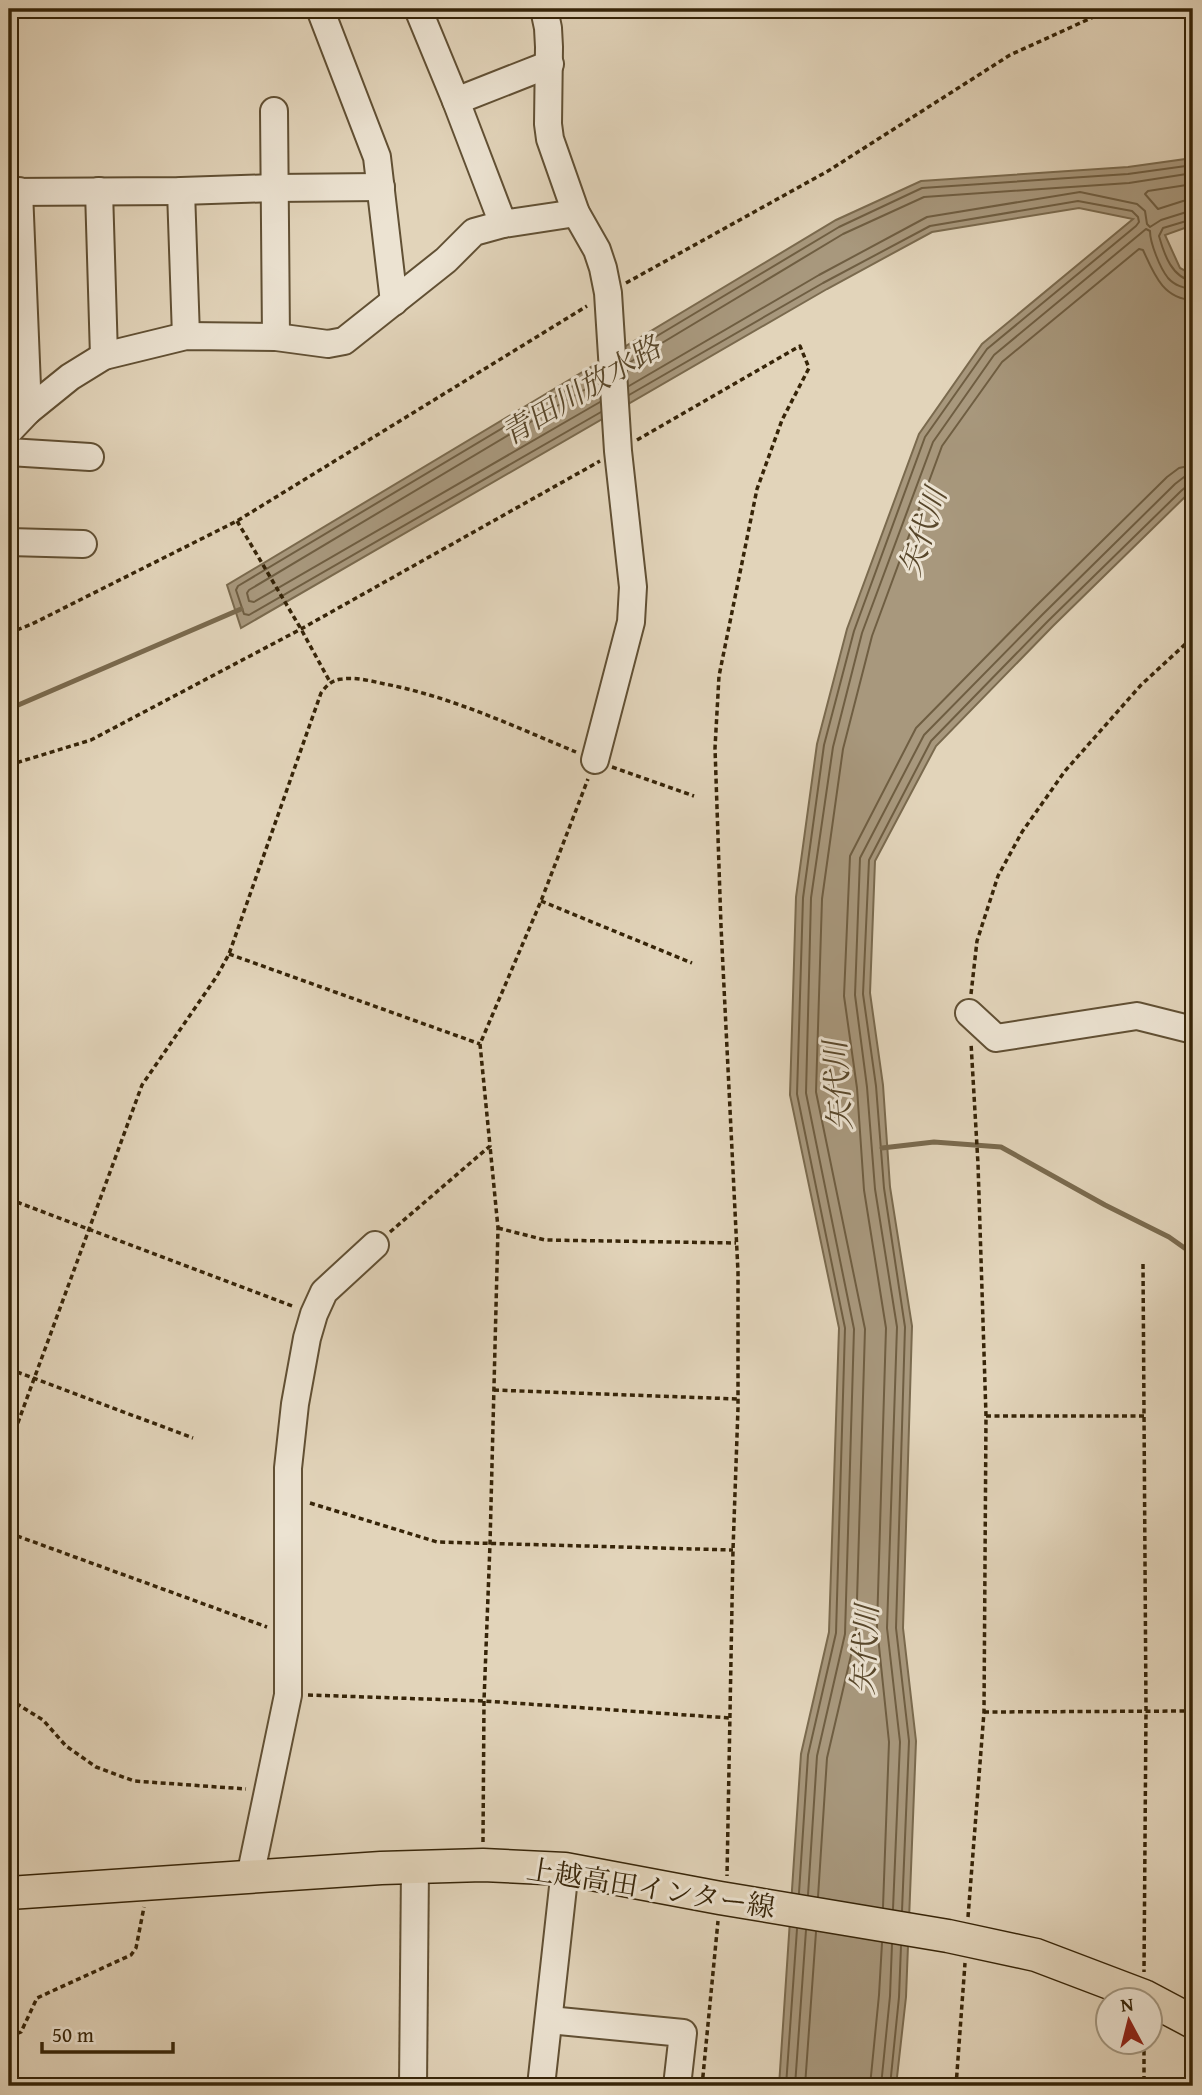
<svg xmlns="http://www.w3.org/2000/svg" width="1202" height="2095" font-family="'Gentium Book Plus','Noto Serif JP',serif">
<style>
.water{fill:#a8987d;stroke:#7a6a4e;stroke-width:2}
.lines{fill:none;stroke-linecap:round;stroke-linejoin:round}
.shore{stroke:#6f5e42;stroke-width:2}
.stream{stroke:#7a6a4e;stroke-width:5}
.minor-casing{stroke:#615034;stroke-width:30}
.major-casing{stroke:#362408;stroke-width:35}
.path{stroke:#362408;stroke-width:3.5;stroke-dasharray:5 3.5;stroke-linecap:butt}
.minor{stroke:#ece3d2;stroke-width:26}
.major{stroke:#e2d4ba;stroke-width:32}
.labels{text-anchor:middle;stroke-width:6;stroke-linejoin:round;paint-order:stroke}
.street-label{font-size:28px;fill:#362408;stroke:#ece3d2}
.water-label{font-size:30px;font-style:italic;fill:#58472b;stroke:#ece3d2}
</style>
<rect width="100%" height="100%" fill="#e2d4ba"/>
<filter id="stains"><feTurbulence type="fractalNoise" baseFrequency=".00286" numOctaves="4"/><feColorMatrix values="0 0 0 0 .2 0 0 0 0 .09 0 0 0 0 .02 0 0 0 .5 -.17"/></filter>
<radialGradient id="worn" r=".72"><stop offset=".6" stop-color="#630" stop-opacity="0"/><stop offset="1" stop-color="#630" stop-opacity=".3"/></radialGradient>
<!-- water -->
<path class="water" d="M1193,158V225L1165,235L1180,268L1193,275V489L1053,626L936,746L875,861L870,993L883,1085L890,1187L912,1326L903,1628L916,1741L906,1997L896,2086H779L801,1754L829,1632L839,1328L790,1095L796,897L817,744L847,629L919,434L982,344L1133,219L1079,208L932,232L827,289L241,628L227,585L836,220L921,181L1128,167Z"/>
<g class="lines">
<!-- shore -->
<g class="shore">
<path d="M1193,184L1148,191L1145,194L1158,209L1183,201L1193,199"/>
<path d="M1193,219L1163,228L1159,236C1164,254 1172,278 1193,281"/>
<path d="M627,354L839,227L922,188L1128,174L1193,165"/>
<path d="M627,364L843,234L924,197L1129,183L1193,173"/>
<path d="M598,371L238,586L236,590L244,614L249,615L601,412"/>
<path d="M599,381L249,590L247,593L249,601L254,602L600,402"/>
<path d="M629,386L819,275L927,217L1080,192L1137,204L1145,211L1147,224L1150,227L1161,220L1193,210"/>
<path d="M629,395L823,283L930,226L1078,201L1132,211L1138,217L1139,222L1136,226L987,349L925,437L854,631L824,745L803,898L797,1094L845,1328L836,1633L808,1755L799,1893"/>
<path d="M808,1895L817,1756L845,1634L854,1329L806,1093L811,898L833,747L862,633L933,442L994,355L1146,229L1150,231C1150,243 1160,268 1168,278C1174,285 1185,289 1193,289"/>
<path d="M818,1897L827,1758L856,1634L865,1329L816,1092L822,899L843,749L872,636L942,446L1002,362L1139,249L1143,250C1154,274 1163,299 1193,300"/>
<path d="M883,1907L889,1742L877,1627L886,1328L864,1190L857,1088L844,996L850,856L916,728L1035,607L1167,477L1179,468L1193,465"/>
<path d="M893,1909L900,1742L887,1628L897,1327L875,1189L867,1087L855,995L860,858L924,735L1042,615L1175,484L1184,477L1193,476"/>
<path d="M902,1911L909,1741L896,1628L905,1327L884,1188L876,1086L863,994L869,860L931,741L1048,621L1181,491L1188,485L1193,484"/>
<path d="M786,2086L797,1929"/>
<path d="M795,2086L806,1930"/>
<path d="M805,2086L816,1932"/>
<path d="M870,2086L879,1995L882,1943"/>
<path d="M881,2086L890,1996L892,1944"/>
<path d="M890,2086L899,1997L901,1946"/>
</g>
<!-- stream -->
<g class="stream">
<path d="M9,709L241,609"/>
<path d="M882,1148L934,1142L1001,1147L1105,1205L1169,1237L1193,1254"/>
</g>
<defs>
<g id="minor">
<path d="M320,9L377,157L394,302"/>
<path d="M418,9L456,101L503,224L576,213"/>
<path d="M544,9L548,28L549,47L548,124L550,139L576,213L597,250L603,268L608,293L618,451L633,587L631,622L595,760"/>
<path d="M456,101L550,64"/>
<path d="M274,111L276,337"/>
<path d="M19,191L28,411"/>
<path d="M99,191L104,356"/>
<path d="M181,191L186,336"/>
<path d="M9,192L181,191L274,188L381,187"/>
<path d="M9,431L28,411L70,377L104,356L186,336L276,337L328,344L344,341L446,260L474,232L503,224"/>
<path d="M9,452L90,457"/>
<path d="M9,542L83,544"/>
<path d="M969,1013L996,1038L1137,1016L1193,1030"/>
<path d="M250,1877L288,1695V1468L295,1404L307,1338L314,1314L324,1292L375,1245"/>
<path d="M549,2020L683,2033L677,2086"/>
<path d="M413,2086L415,1867"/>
<path d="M541,2086L565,1869"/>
</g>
<path id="major" d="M9,1893L381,1868L483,1865L565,1869L720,1898L948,1936L1036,1955L1144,1996L1193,2022"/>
</defs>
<!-- minor casing -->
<use href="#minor" class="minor-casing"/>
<!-- major casing -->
<use href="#major" class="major-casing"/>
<!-- path -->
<g class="path">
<path d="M626,283L828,171L1010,55L1111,9"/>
<path d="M637,440L800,346L809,368L782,420L757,489L719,676L715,748L721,926L738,1272V1408L733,1550L727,1876"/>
<path d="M237,521L301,629L330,682"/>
<path d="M9,633L32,624L237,521L587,306"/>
<path d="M9,765L91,740L301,629L600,461"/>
<path d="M612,767L694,796"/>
<path d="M541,901L692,963"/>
<path d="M229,954L480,1044"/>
<path d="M971,994L977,941L998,876L1022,832L1065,771L1141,685L1193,637"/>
<path d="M9,1199L295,1307"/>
<path d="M498,1228L545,1240L736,1243"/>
<path d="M390,1232L490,1146L480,1044L541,901L588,779"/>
<path d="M1143,1264L1146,1711L1144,1972"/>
<path d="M9,1369L193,1438"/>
<path d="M494,1390L738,1399"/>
<path d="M986,1416H1144"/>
<path d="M9,1447L142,1085L217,976L229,954L321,693C327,685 332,680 342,679C356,677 371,681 385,684C452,697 513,726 576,752"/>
<path d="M310,1503L437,1542L733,1550"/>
<path d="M9,1533L267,1627"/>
<path d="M308,1695L484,1701L730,1718"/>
<path d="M9,1699L43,1720L66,1746L96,1767L134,1781L246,1789"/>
<path d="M984,1712L1193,1711"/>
<path d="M483,1842L484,1701L490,1544L498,1228L490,1146"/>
<path d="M968,1917L984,1712L986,1416L978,1164L971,1043"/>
<path d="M9,2037L21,2032L37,1998L131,1955L136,1948L144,1907"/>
<path d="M1144,2042V2086"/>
<path d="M702,2086L718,1921"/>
<path d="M956,2086L965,1963"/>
</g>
<!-- minor -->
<use href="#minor" class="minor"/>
<!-- major -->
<use href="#major" class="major"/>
</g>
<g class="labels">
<!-- street labels -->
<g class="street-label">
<text transform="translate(651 1888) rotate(9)" y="10">上越高田インター線</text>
</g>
<!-- water labels -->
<g class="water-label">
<text transform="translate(581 391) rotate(-31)" y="10">青田川放水路</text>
<text transform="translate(923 532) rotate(-72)" y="10">矢代川</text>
<text transform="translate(838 1086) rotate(-94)" y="10">矢代川</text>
<text transform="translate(865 1650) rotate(-87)" y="10">矢代川</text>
</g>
</g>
<!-- margin -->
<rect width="1202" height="2095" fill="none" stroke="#e2d4ba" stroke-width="35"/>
<rect x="10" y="10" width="1181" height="2074" fill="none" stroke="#362408" stroke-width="3.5"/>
<rect x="18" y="18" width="1167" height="2060" fill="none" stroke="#362408" stroke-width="2"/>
<!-- north arrow -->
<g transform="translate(1129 2021) rotate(353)"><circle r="33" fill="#ece3d2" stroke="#a39781" stroke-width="2"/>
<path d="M0-5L12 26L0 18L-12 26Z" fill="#8f2418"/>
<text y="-10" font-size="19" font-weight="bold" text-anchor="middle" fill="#362408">N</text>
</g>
<!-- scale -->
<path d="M42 2042v10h131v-10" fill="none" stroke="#362408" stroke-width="3.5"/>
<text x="52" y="2042" font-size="21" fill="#362408" stroke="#ece3d2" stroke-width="5" paint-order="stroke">50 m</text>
<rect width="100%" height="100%" filter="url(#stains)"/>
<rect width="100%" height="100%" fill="url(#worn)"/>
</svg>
